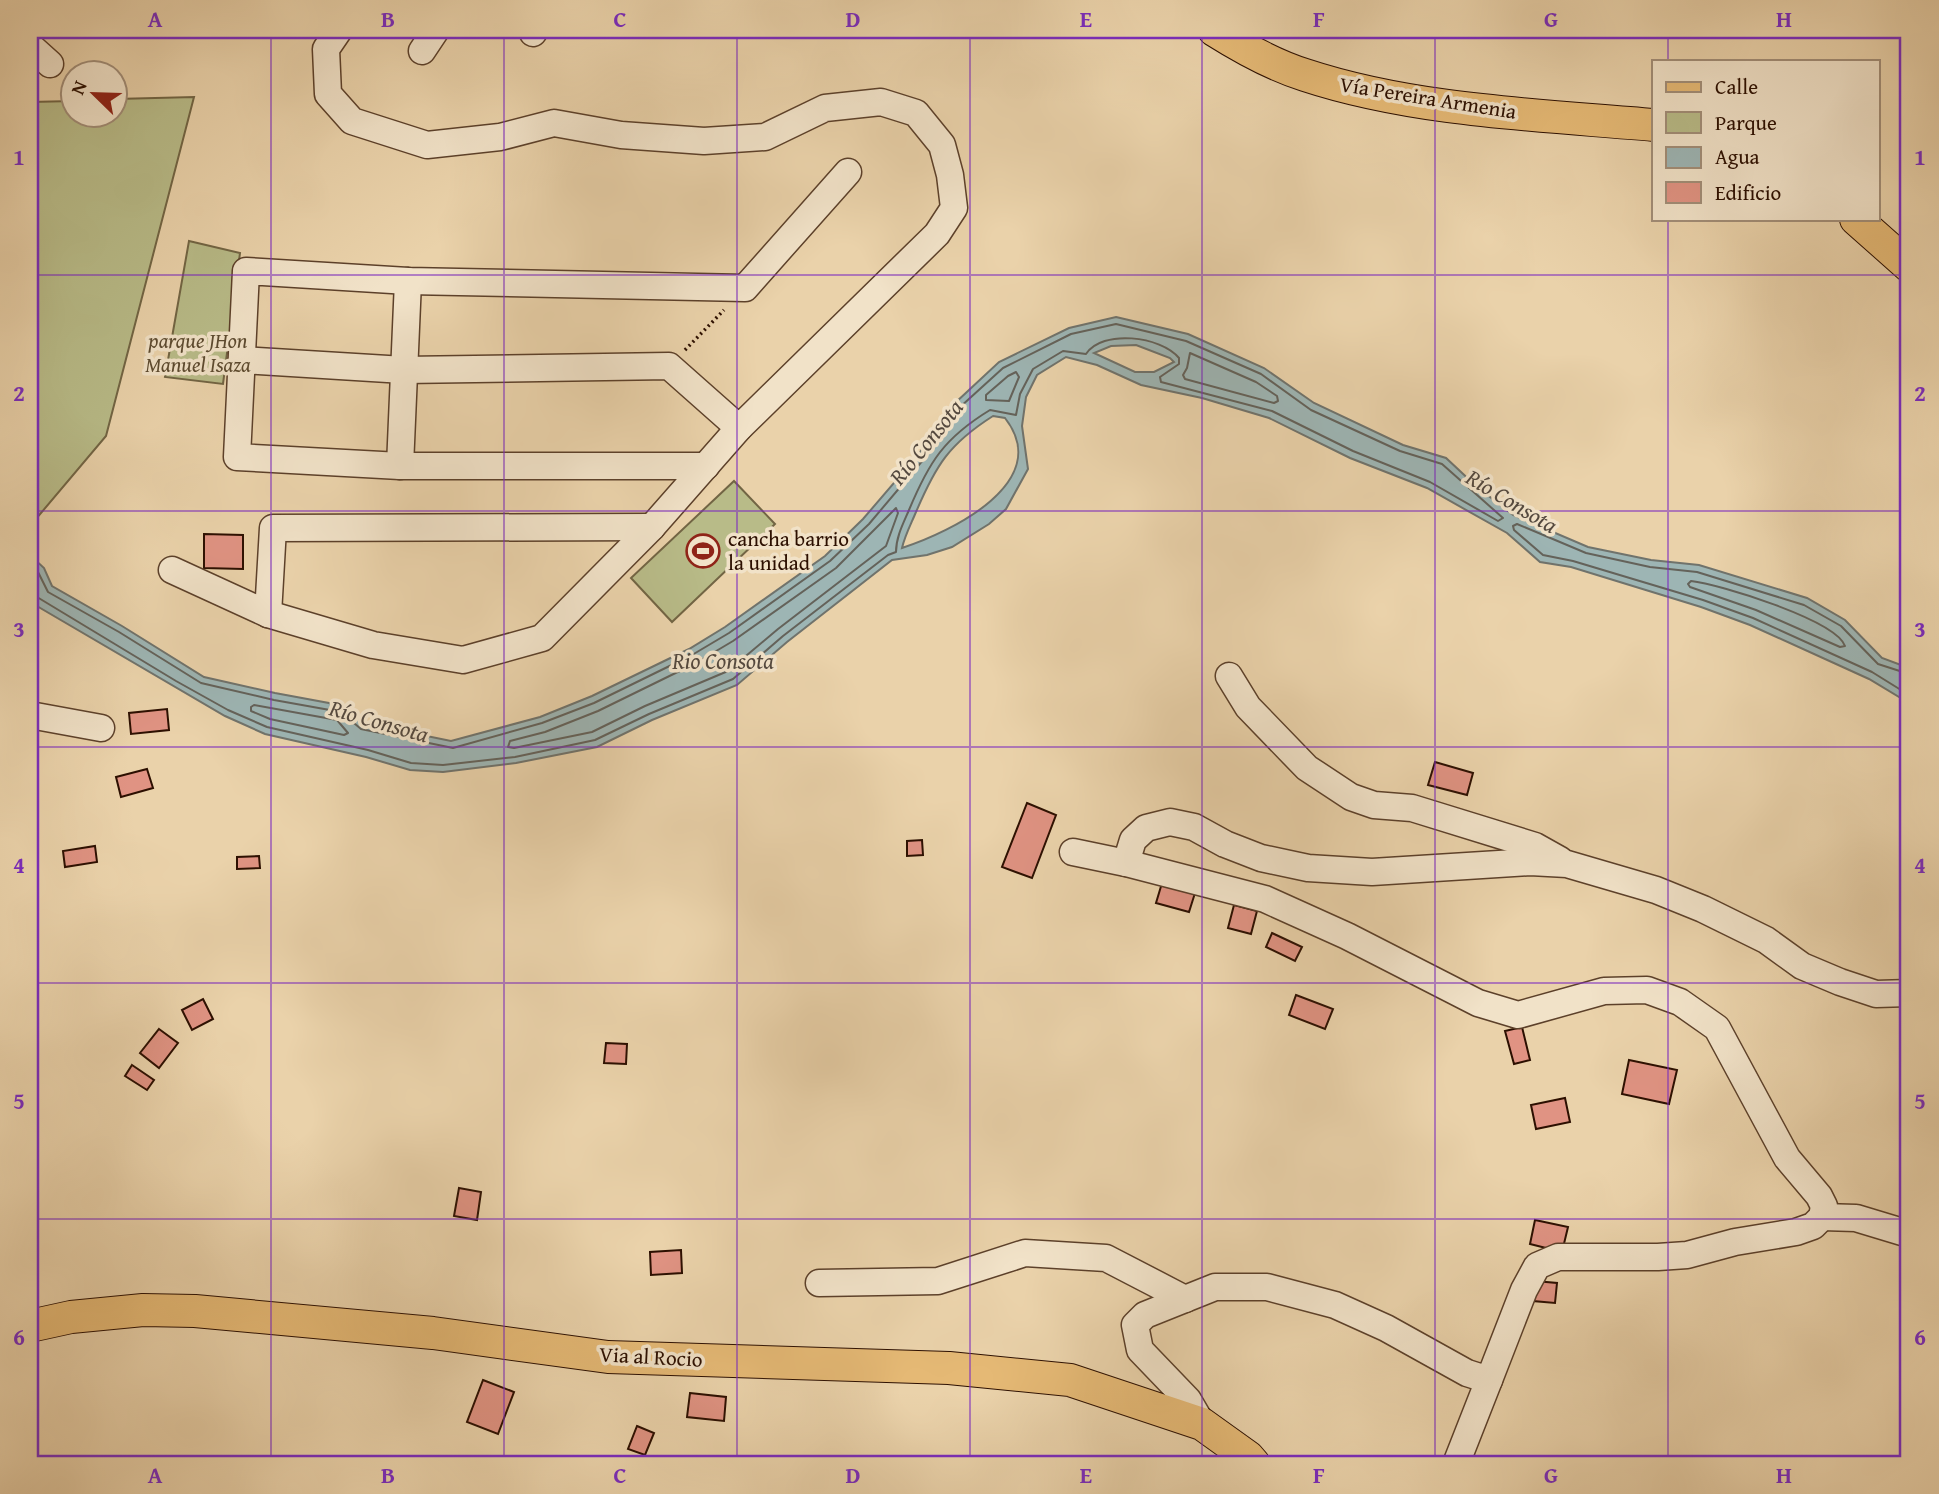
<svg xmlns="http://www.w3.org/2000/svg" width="1939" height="1494" font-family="'Gentium Book Plus',serif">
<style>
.green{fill:#b8bb88;stroke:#726544;stroke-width:2}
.water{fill:#9db5b4;stroke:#70736c;stroke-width:2;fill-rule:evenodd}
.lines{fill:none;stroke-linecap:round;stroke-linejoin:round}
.shore{stroke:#64625a;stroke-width:2}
.building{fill:#e09383;stroke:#2c0f00;stroke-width:2}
.minor-casing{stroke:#5c402a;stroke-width:29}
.major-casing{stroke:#2c0f00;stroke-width:34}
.path{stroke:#2c0f00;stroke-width:3.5;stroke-dasharray:2 3.5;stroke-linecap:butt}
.minor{stroke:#f1e2c8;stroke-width:26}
.major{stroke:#e5b975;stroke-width:32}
.grid{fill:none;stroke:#7b2cbf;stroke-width:2;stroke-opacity:0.55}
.labels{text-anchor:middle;stroke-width:7;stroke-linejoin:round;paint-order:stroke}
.street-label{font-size:21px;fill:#2c0f00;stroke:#f1e2c8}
.park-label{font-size:21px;font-style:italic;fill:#5d4b30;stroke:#f1e2c8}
.poi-label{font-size:21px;fill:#2c0f00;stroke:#f1e2c8;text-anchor:start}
.water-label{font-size:23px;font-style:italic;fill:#54493f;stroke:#f1e2c8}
.neatline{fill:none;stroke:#7b2cbf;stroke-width:2.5}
.grid-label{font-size:23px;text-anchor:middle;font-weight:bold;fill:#7b2cbf}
</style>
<rect width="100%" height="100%" fill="#ead2aa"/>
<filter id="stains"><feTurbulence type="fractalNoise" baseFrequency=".00286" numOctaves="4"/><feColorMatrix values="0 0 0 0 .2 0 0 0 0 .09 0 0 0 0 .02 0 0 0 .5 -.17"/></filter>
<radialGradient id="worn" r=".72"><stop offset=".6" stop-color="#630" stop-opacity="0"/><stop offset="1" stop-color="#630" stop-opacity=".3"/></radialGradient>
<!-- green -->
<g class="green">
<path d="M194,97L106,436L30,526V102L73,101L74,116H116V99Z"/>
<path d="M189,241L240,253L223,384L165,377Z"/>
<path d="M734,481L775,524L672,622L631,578Z"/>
</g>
<!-- water -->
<path class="water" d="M1116,317L1188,334L1264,368L1314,403L1403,445L1446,458L1476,486L1513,515L1588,547L1651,560L1699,565L1807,598L1845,620L1882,658L1909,668V703L1869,679L1750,625L1701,607L1571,567L1540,562L1507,533L1427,488L1350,458L1269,418L1202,398L1141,385L1097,365L1066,357L1037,375L1026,397L1022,426L1028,469L1006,509L989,524L952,547L927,555L892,560L787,642L737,685L652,720L597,747L516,763L443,772L410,770L366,757L265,734L225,716L30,602V555L44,568L52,586L122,626L204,677L275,693L345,706L363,723L451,741L540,717L592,696L689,649L725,627L825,556L863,519L918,455L954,404L999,362L1069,328ZM1136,345L1170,358L1174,362L1154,372H1135L1094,353L1111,346ZM993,416L1005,418C1055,482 951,532 902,548C905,535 911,524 916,512C936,465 949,444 993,416Z"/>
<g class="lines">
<!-- shore -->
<g class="shore">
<path d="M1190,353L1256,382L1277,396L1278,401L1274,403L1185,379L1183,375L1187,368Z"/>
<path d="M1016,372L1019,377L1009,401L986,400V395L1008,376Z"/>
<path d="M896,508L898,513L886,546L778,629L728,671L645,706L592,732L514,748L508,747L510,741L545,732L598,711L696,663L733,641L836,568Z"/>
<path d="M30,564L38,572L48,592L119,632L201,683L274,700L341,712L361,729L453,748L542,723L594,703L692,655L729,633L830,561L869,524L923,460L959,408L1003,368L1071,334L1116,324L1186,341L1261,374L1311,410L1400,451L1442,464L1503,518L1498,521L1430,482L1353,451L1272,411L1161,382L1160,377L1179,364V358C1161,336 1102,329 1086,354L1063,351L1033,369L1020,394L1016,415L990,410C944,438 929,462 909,510C903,524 896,537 896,552L888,555L783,636L733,679L649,714L595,740L515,757L443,765L411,763L368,750L267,727L228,710L176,681L37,597L30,596"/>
<path d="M1691,581C1719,584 1836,620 1845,646L1840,647L1756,610L1690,587L1688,584Z"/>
<path d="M1909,674L1878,664L1841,626L1804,605L1697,572L1650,567L1586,553L1517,524L1513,526L1514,530L1543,555L1573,561L1703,600L1753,618L1872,672L1909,695"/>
<path d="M254,705L337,720L348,733L344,735L270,719L251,711V707Z"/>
</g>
</g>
<!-- building -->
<g class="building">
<path d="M204,534L243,535V569L204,568Z"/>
<path d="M167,709L169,730L131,734L129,713Z"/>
<path d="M1435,762L1473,773L1467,795L1428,785Z"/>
<path d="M147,769L153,788L121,797L116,777Z"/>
<path d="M1027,803L1056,815L1032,878L1002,867Z"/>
<path d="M922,840L923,855L907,856V841Z"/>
<path d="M95,846L97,862L65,867L63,851Z"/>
<path d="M259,856L260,868L237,869V857Z"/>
<path d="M1162,883L1195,893L1189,912L1156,903Z"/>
<path d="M1234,905L1257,911L1251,934L1228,928Z"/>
<path d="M1272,933L1302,947L1295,961L1266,947Z"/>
<path d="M1296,995L1333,1009L1325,1029L1289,1015Z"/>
<path d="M203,999L213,1019L192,1030L182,1010Z"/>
<path d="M1522,1027L1530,1060L1514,1064L1505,1031Z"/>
<path d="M159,1029L178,1043L159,1068L140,1053Z"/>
<path d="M606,1043L627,1044L626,1064L604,1063Z"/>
<path d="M1629,1060L1677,1070L1669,1104L1622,1094Z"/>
<path d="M132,1065L154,1080L147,1090L125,1076Z"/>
<path d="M1565,1098L1570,1122L1536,1129L1531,1105Z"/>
<path d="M459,1188L481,1192L477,1220L454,1216Z"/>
<path d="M1535,1220L1568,1227L1562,1252L1530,1244Z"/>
<path d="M681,1250L682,1273L651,1275L650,1252Z"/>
<path d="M1535,1281L1557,1283L1555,1303L1533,1301Z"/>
<path d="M483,1380L514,1392L498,1434L467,1422Z"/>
<path d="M690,1393L726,1397L724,1421L687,1417Z"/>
<path d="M637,1426L654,1433L645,1455L628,1449Z"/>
</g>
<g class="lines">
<defs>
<g id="minor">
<path d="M533,33L535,30"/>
<path d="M30,46L50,64"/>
<path d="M422,51L436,30"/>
<path d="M242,360L404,370L669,366L739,428"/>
<path d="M400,466L408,281"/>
<path d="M706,466H400L237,457L246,271L408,281L745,288L848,172"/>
<path d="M172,570L268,614L373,645L463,660L542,638L652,527L739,428L937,234L954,208L950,175L942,145L916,113L881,102L825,108L765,137L704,141L621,135L554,123L500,137L427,145L352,121L328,94L326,49L339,30"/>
<path d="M268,614L273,528L652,527"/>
<path d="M1229,676L1248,707L1307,768L1351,797L1374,805L1412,808L1535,846L1560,860"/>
<path d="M30,715L101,728"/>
<path d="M1073,852L1126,863L1265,899L1347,936L1478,1003L1518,1015L1604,991L1647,990L1680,1002L1717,1028L1787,1158L1819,1196L1824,1206L1822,1217L1813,1226L1796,1232L1735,1242L1687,1255L1658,1257H1558L1537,1266L1524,1290L1489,1380L1467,1373L1386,1328L1335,1305L1267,1287H1215L1145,1315L1135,1325L1140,1350L1188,1400L1202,1424"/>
<path d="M1126,863L1133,840L1146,828L1170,822L1194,827L1225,844L1261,858L1308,868L1372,872L1530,862L1567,864L1656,890L1703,909L1766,940L1802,966L1840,982L1876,994L1909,993"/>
<path d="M1822,1217L1856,1218L1909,1234"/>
<path d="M819,1283L938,1281L1025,1253L1106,1258L1185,1299"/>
<path d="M1456,1464L1489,1380"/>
</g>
<g id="major">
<path d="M1214,30C1241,47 1273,65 1305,75C1414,111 1540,115 1654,125"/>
<path d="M1856,219L1909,266"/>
<path d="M30,1326L71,1317L143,1310L195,1311L433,1333L608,1357L949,1368L1070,1380L1202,1424L1248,1457L1254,1464"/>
</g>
</defs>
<!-- minor casing -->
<use href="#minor" class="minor-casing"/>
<!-- major casing -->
<use href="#major" class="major-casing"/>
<!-- path -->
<path class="path" d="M685,350L724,310"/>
<!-- minor -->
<use href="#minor" class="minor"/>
<!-- major -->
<use href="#major" class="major"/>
</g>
<!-- grid -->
<path class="grid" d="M271,30V1464M504,30V1464M737,30V1464M970,30V1464M1202,30V1464M1435,30V1464M1668,30V61M1668,219V1464M30,275H1909M30,511H1909M30,747H1909M30,983H1909M30,1219H1909"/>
<!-- icons -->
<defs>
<symbol id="stadium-ring" viewBox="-11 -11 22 22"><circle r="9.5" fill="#f1e2c8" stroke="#8f2418" stroke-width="1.5"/><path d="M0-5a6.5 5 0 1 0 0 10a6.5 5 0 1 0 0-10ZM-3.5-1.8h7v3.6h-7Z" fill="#8f2418"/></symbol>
</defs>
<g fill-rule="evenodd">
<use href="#stadium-ring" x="684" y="532" width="38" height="38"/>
</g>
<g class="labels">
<!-- street labels -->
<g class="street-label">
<text transform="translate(1428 98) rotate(9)" y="7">Vía Pereira Armenia</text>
<text transform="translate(651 1357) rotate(3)" y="7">Via al Rocio</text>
</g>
<!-- park labels -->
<g class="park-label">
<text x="198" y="348">parque JHon<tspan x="198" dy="24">Manuel Isaza</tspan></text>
</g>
<!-- poi labels -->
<g class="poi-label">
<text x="728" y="546">cancha barrio<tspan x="728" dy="24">la unidad</tspan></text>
</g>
<!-- water labels -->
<g class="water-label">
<text transform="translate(926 442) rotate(-51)" y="8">Río Consota</text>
<text transform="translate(1512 501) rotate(31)" y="8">Río Consota</text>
<text x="723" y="669">Rio Consota</text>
<text transform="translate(379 721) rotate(16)" y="8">Río Consota</text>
</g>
</g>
<!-- margin -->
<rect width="1939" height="1494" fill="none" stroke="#ead2aa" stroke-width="77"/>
<!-- legend -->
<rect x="1652" y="60" width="228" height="161" fill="#f1e2c8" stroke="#a28e78" stroke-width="2"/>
<rect x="1666" y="82" width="35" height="10" fill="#e5b975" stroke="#a28e78" stroke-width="2"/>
<text x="1715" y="94" font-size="21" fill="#2c0f00">Calle</text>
<rect x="1666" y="112" width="35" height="21" fill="#b8bb88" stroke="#a28e78" stroke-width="2"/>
<text x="1715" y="130" font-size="21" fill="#2c0f00">Parque</text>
<rect x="1666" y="147" width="35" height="21" fill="#9db5b4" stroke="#a28e78" stroke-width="2"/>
<text x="1715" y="164" font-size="21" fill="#2c0f00">Agua</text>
<rect x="1666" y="182" width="35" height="21" fill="#e09383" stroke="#a28e78" stroke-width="2"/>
<text x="1715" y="200" font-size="21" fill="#2c0f00">Edificio</text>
<!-- north arrow -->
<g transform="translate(94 94) rotate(293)"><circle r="33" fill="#f1e2c8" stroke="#a28e78" stroke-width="2"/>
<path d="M0-5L12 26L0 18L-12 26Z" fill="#8f2418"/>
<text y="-10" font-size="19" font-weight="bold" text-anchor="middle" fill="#2c0f00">N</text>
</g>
<rect x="38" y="38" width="1862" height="1418" class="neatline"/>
<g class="grid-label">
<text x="155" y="27">A</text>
<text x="388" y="27">B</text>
<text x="620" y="27">C</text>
<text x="853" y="27">D</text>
<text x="1086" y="27">E</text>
<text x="1319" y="27">F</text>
<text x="1551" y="27">G</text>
<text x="1784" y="27">H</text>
<text x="19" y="165">1</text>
<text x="1920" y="165">1</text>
<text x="19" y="401">2</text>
<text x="1920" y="401">2</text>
<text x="19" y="637">3</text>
<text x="1920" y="637">3</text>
<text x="19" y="873">4</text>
<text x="1920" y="873">4</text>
<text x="19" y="1109">5</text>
<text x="1920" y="1109">5</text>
<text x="19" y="1345">6</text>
<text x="1920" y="1345">6</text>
<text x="155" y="1483">A</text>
<text x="388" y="1483">B</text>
<text x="620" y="1483">C</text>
<text x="853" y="1483">D</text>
<text x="1086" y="1483">E</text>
<text x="1319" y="1483">F</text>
<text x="1551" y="1483">G</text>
<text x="1784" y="1483">H</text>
</g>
<rect width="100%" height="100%" filter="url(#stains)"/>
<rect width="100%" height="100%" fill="url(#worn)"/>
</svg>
